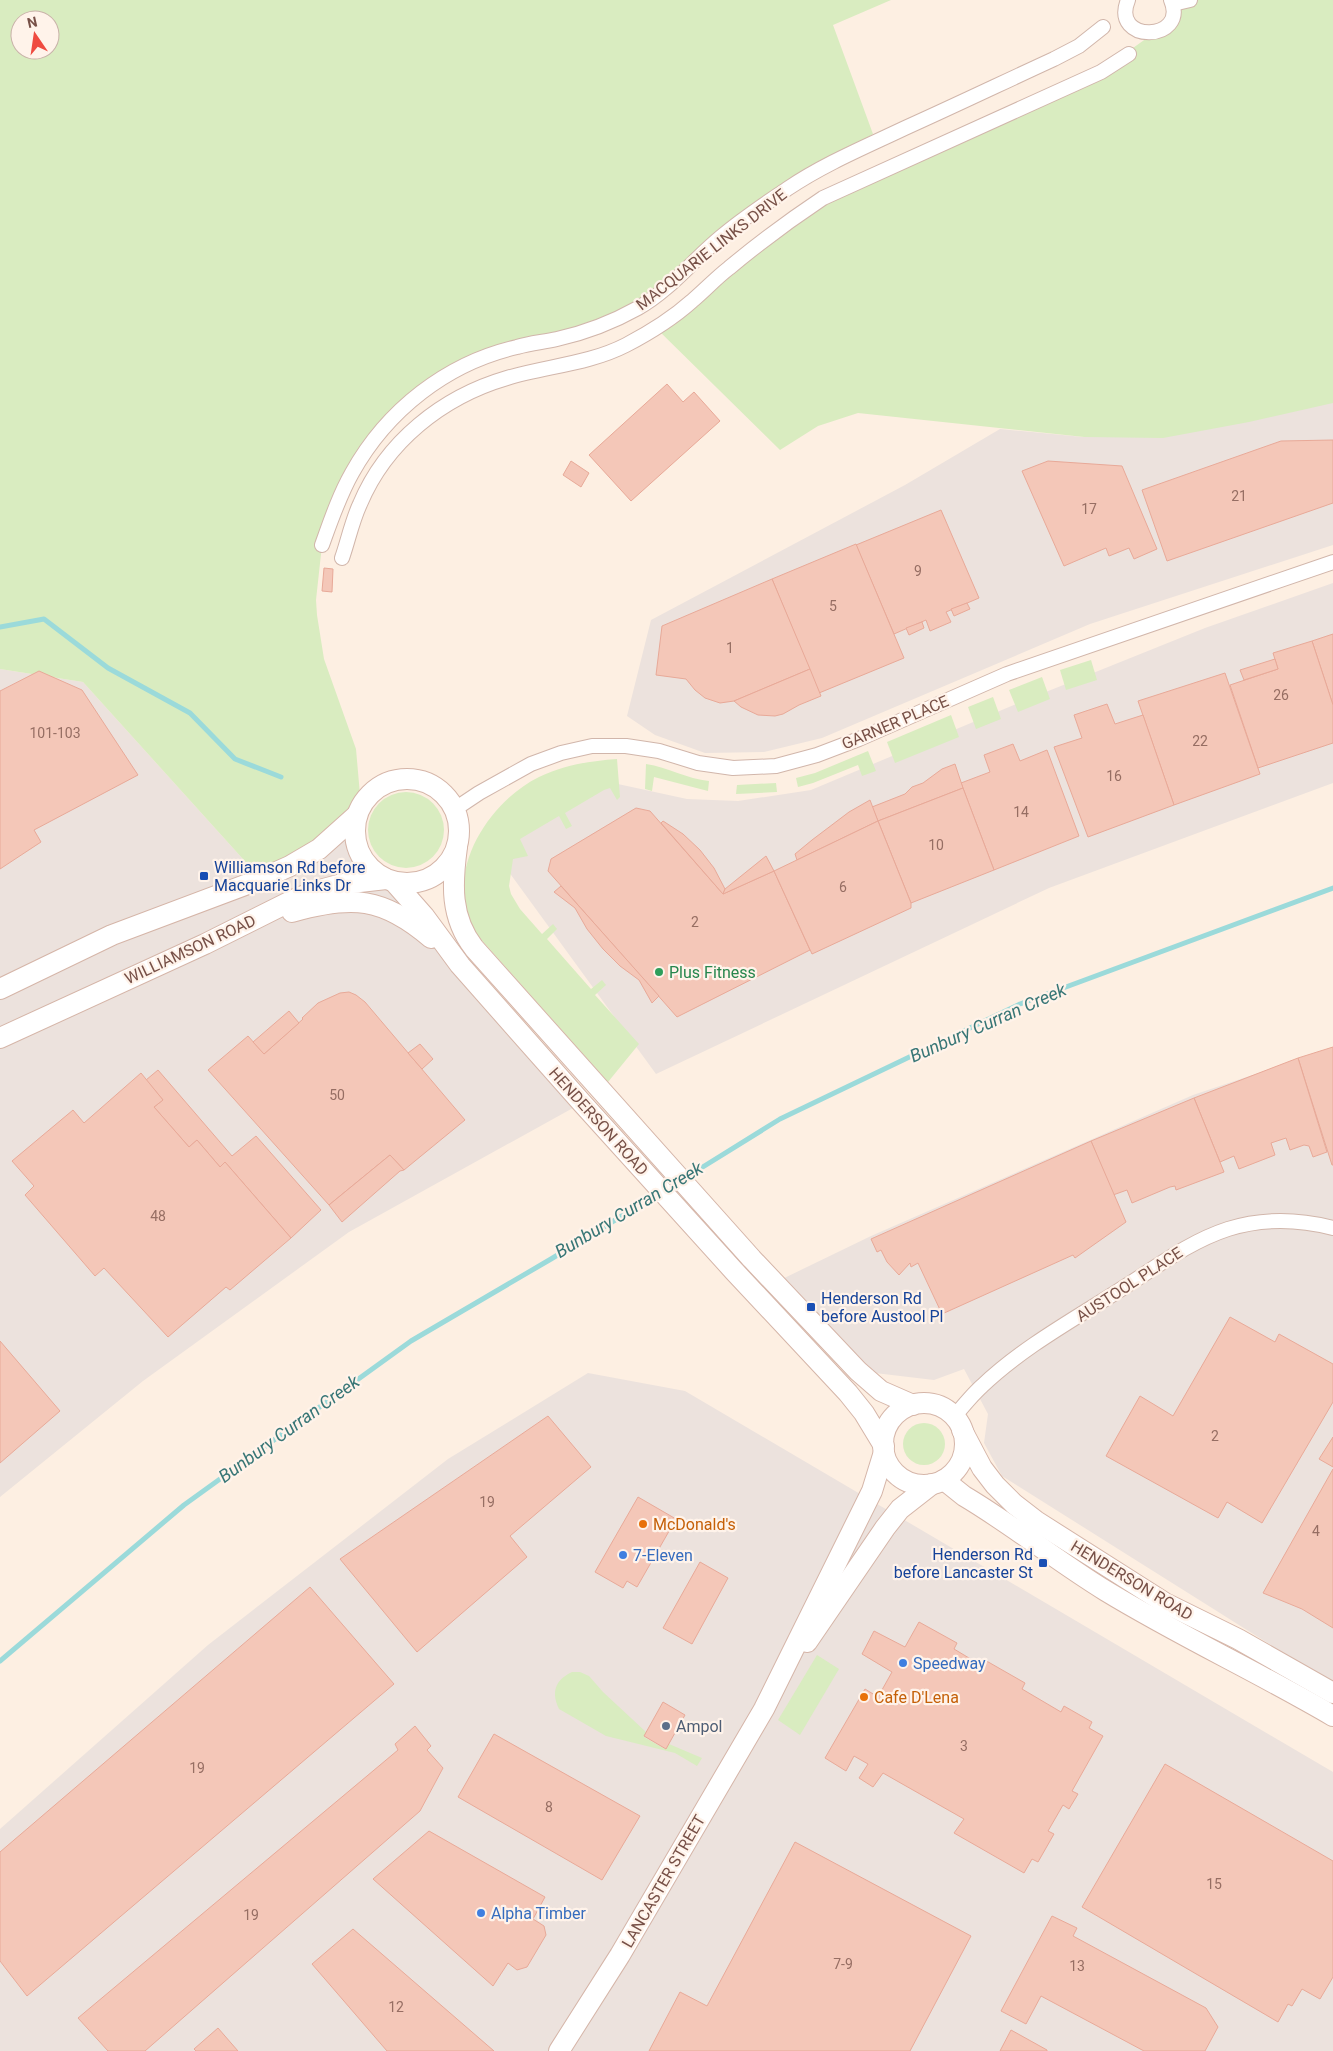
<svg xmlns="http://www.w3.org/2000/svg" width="1333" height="2051" font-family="Roboto,sans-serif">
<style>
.industrial{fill:#ece2dd}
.green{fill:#d9ecc0;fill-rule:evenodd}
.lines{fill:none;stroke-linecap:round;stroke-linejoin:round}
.stream{stroke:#9bdada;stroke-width:5}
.building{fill:#f4c7b8;stroke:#e8a998}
.street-casing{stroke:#d1b6ab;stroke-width:16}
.secondary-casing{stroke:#d5b5a8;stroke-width:22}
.street{stroke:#fff;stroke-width:14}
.secondary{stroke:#fff;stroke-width:20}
.transit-dot{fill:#1a4fb4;stroke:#fff3ea;stroke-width:2}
.leisure-dot{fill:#2e9e5b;stroke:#fff3ea;stroke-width:2}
.food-dot{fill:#e8710a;stroke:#fff3ea;stroke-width:2}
.shop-dot{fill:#3f7fe0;stroke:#fff3ea;stroke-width:2}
.service-dot{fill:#5c6f8a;stroke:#fff3ea;stroke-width:2}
.labels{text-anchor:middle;stroke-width:4.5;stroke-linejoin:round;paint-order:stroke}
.number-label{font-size:14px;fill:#966e63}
.street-label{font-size:16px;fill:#775047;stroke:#fff3ea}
.transit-label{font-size:16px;fill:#164399;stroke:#fff3ea;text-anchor:start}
.leisure-label{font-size:16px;fill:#27864d;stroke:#fff3ea;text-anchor:start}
.food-label{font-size:16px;fill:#c56008;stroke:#fff3ea;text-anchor:start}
.shop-label{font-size:16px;fill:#366cbe;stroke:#fff3ea;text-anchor:start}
.service-label{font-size:16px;fill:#4e5e75;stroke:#fff3ea;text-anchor:start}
.water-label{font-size:18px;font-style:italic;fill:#387676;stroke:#fff3ea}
</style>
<rect width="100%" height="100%" fill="#fdefe2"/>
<!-- industrial -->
<g class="industrial">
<path d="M1333,402V545L1090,624L822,738L764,752L705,753L655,735L627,716L651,620L905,485L1000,429L1083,437Z"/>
<path d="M1333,583V783L1049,888L656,1074L482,835L604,781L687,799L738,801L811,790L1021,702L1205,628Z"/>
<path d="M0,669L83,682L261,879L357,815L354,841L359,856L366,868L386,879L582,1103L349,1232L143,1381L0,1497Z"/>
<path d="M1333,1048V1684L1002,1476L984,1443L988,1414L964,1369L934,1380L858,1371L774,1283L871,1236L1193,1095Z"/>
<path d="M588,1373L685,1391L1333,1772V2051H0V1829L208,1645L448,1459Z"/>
</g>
<!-- green -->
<g class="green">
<path d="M0,0H891L833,25L873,134L751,213L649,300L597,326L470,361L414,397L366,451L322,545L316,600L317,615L324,659L356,749L361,806L261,879L83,682L0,669ZM20,20H50V50H20Z"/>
<path d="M1195,0H1333V403L1249,422L1163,438L1084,437L858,413L818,426L780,450L655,327L836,191L1095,75L1154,33L1170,26L1173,5Z"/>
<path d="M1091,660L1097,680L1066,690L1060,670Z"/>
<path d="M1042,677L1050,699L1018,712L1009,690Z"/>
<path d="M993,697L1001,719L976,729L968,707Z"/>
<path d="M951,715L959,737L895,763L887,742Z"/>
<path d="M868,751L876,771L862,776L858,765L813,783L798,787L796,778L815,773Z"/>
<path d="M617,759L620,797L617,800L610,788L604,790L565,813L572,826L566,829L559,816L520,839L528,856L513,859L509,886L511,894L520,909L542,934L553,924L557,929L547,939L591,989L602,980L606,985L595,995L639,1044L608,1082L478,936C472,926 467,916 465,905C455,854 496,798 539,777C564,765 590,761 617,759Z"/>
<path d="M646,764C668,767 687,779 709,781L708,791L654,777L652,791L645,789Z"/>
<path d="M776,783L777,792L736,794L737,785Z"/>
<circle cx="406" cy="830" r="38"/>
<circle cx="924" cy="1444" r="21"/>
<path d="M817,1655L839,1669L800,1735L778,1720Z"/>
<path d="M572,1672H580L589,1676L603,1692L646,1732L644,1737L665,1749L669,1744L702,1758L697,1766L675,1753L606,1736L559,1709C551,1692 555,1680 572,1672Z"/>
</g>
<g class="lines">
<!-- stream -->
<g class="stream">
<path d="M0,627L44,619L108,668L190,713L235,759L281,777"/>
<path d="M685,1178L780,1119L1020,1004L1333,888"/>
<path d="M0,1661L184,1505L411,1341L551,1259L658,1194"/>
</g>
</g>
<!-- building -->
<g class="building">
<path d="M667,384L683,402L694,392L720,421L631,501L589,455Z"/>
<path d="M1333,440V503L1167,561L1142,490L1281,441Z"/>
<path d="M571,461L589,473L581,487L563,475Z"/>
<path d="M1048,461L1122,466L1157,549L1134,559L1129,548L1109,556L1106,548L1064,566L1022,471Z"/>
<path d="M941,510L979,598L946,612L951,622L930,631L926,620L894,634L856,545Z"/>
<path d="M856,544L904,658L819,693L772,579Z"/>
<path d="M324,568L333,569L332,592L322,591Z"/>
<path d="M772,579L810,669L734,701L720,703L705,698L695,690L686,679L656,675L662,626Z"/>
<path d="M967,603L970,609L954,616L951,609Z"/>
<path d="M922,622L924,628L909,635L906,628Z"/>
<path d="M1333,634V705L1312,641Z"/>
<path d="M1312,641L1333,705V743L1258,768L1230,685L1278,669L1273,653Z"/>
<path d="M1275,659L1278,669L1244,680L1240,670Z"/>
<path d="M810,669L821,696L799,705L783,714L775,716L758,715L741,707L734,701Z"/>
<path d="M39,671L82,690L138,775L34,830L41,842L0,869V691Z"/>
<path d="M1225,673L1260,774L1174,805L1138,701Z"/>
<path d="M1107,704L1115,724L1143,715L1174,805L1088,837L1054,747L1082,738L1074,715Z"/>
<path d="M1013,744L1020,761L1047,750L1079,836L994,870L961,783L990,772L984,755Z"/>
<path d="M955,764L963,788L878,821L872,807L905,794L912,787L923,783L942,769Z"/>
<path d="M963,788L994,870L911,903L878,821Z"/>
<path d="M870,800L878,821L797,860L795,854L812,840L849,812Z"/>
<path d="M636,808L650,811L723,894L774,871L810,950L677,1017L548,871L551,859Z"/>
<path d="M663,821L683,834L700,850L714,868L725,889L723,894L661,823Z"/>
<path d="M878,821L911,903V908L812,954L774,871Z"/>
<path d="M766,856L774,871L723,894L725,889Z"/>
<path d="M561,886L659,996L652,1003L639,980L620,966L603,949L587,929L575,908L554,892Z"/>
<path d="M349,992L356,995L365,1002L465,1120L404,1170L390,1155L329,1205L208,1070L248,1036L264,1054L303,1019L302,1018L318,1003L340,993Z"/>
<path d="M289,1011L299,1023L264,1054L253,1042Z"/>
<path d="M420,1044L433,1059L422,1069L408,1053Z"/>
<path d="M1333,1047V1165H1332L1298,1058Z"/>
<path d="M1298,1058L1327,1152L1313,1157L1309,1146L1304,1145L1290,1150L1286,1138L1271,1143L1275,1155L1239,1169L1234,1156L1220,1162L1194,1098Z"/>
<path d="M158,1070L232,1156L256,1136L321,1210L291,1238L225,1162L220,1167L197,1140L189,1147L154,1107L163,1100L146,1080Z"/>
<path d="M141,1073L163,1100L154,1107L189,1147L197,1140L220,1167L225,1162L291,1238L230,1290L226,1287L168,1337L104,1268L95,1276L25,1195L34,1186L12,1161L73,1110L84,1123Z"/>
<path d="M1194,1098L1224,1172L1176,1190L1175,1186L1170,1187L1132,1203L1127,1190L1113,1195L1091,1141Z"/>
<path d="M1091,1141L1126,1222L1075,1258L1073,1255L942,1314L918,1263L911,1267L910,1263L899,1275L887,1262L881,1250L877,1252L871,1239Z"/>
<path d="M390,1155L404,1170L400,1171L342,1222L329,1205Z"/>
<path d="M1230,1317L1275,1342L1279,1334L1333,1364V1402L1262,1523L1227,1502L1218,1518L1106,1456L1140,1396L1173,1416Z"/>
<path d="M0,1341L60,1411L0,1463Z"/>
<path d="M548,1416L591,1467L510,1536L527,1557L417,1652L340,1559Z"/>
<path d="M1333,1437V1467L1319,1459Z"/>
<path d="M1333,1469V1628L1302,1609L1263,1593Z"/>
<path d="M638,1497L676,1519L637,1587L627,1581L623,1588L595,1572Z"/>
<path d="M700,1562L728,1578L692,1644L663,1628Z"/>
<path d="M310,1587L394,1684L27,1996L0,1961V1852Z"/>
<path d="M919,1622L957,1643L954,1649L979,1664L983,1659L1025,1683L1022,1689L1061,1712L1064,1706L1092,1722L1089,1728L1103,1736L1072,1791L1078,1794L1069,1809L1063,1805L1048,1831L1054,1834L1038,1862L1032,1859L1024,1873L954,1833L964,1819L883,1773L873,1787L859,1778L868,1764L854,1756L846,1771L825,1758L865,1689L878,1697L892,1672L862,1654L874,1631L905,1647Z"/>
<path d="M663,1702L685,1715L666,1749L644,1736Z"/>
<path d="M415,1726L431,1746L427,1750L443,1768L420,1811L145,2051H108L78,2018L398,1750L395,1744Z"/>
<path d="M494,1734L640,1816L602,1880L458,1797Z"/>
<path d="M1165,1764L1333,1861V1977L1320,1999L1302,1989L1292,2006L1288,2004L1278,2022L1082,1907Z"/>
<path d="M429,1831L545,1897L533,1919L544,1926L546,1935L527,1967L517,1970L508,1963L493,1986L373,1879Z"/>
<path d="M795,1842L971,1936L910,2051H649L680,1992L707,2006Z"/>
<path d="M1052,1916L1077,1928L1073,1936L1206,2008L1218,2027L1205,2051H1144L1041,1996L1026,2024L1001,2011Z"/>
<path d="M353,1929L494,2051H387L312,1964Z"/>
<path d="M218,2028L238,2051H196L194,2049Z"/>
<path d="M1011,2030L1047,2050V2051H1000Z"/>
</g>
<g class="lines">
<defs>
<g id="street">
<path d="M1128,0C1110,44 1189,42 1171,0"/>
<path d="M1173,4L1190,0"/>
<path d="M322,545C331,520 339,496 352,473C387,410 447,363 517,347C530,343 544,342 557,339C584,333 613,322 638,308C670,290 693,260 721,237C742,219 765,204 787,189C824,164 865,147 905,128C954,106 1004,82 1054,59L1079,46L1103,27"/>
<path d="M342,558C348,541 352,521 360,504C386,442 442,397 507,378C547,366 589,364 626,345C649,333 673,318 692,301C705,290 716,278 729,268C759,243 790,220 823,198L1101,72L1129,54"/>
<path d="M455,809L479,793L531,764L561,753L592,746H626L659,751L698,763L733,768L776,766L817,755L859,739L1007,674L1333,562"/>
<path d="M954,1417C963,1406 972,1395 982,1386C1024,1346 1078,1317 1126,1286C1159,1265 1191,1241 1228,1229C1263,1218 1298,1219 1333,1228"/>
</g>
<g id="secondary">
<circle cx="407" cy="831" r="52"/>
<path d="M457,847C452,884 450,917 474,948L752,1259L858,1371L881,1391L913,1405"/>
<path d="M395,883L424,916L460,965L582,1103L734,1271L848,1393L864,1413L884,1446"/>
<path d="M292,912C352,895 383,897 431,938"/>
<path d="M0,989L112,935L261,879L290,866L319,849L357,815"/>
<path d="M0,1038L205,944L295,899L316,891L342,884L386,879"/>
<circle cx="924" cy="1444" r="41"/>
<path d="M962,1430L982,1468L995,1485L1014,1504L1036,1521L1165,1603L1238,1639L1333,1693"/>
<path d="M944,1480L964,1496C1013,1525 1057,1561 1106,1591C1180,1636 1258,1672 1333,1716"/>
<path d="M807,1642L885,1528L900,1509L932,1484"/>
<path d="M559,2051L620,1955L764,1709L872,1491L884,1452"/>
</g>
</defs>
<!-- street casing -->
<use href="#street" class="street-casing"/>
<!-- secondary casing -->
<use href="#secondary" class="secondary-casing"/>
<!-- street -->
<use href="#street" class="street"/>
<!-- secondary -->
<use href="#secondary" class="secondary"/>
</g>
<!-- markers -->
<g class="transit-dot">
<rect x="199" y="871" width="10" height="10" rx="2.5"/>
<rect x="806" y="1302" width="10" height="10" rx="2.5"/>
<rect x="1038" y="1558" width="10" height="10" rx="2.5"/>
</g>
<circle class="leisure-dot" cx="659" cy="972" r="5"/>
<g class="food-dot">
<circle cx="643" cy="1524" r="5"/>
<circle cx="864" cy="1697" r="5"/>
</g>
<g class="shop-dot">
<circle cx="623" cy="1555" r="5"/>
<circle cx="903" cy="1663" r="5"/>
<circle cx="481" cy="1913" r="5"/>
</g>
<circle class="service-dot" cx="666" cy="1726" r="5"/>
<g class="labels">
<!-- number labels -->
<g class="number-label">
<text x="1239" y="501">21</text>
<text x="1089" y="514">17</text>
<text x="918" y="576">9</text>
<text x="833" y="611">5</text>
<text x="730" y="653">1</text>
<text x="1281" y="700">26</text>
<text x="55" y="738">101-103</text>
<text x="1200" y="746">22</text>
<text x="1114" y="781">16</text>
<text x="1021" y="817">14</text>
<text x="936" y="850">10</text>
<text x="843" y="892">6</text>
<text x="695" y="927">2</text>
<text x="337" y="1100">50</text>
<text x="158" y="1221">48</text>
<text x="1215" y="1441">2</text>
<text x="487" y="1507">19</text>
<text x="1316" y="1536">4</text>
<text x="964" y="1751">3</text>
<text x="197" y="1773">19</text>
<text x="549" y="1812">8</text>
<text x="1214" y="1889">15</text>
<text x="251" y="1920">19</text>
<text x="843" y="1969">7-9</text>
<text x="1077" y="1971">13</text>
<text x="396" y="2012">12</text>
</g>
<!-- street labels -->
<g class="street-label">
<text transform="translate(711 249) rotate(-38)" y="6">MACQUARIE LINKS DRIVE</text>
<text transform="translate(895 722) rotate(-23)" y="6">GARNER PLACE</text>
<text transform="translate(190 949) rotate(-25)" y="6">WILLIAMSON ROAD</text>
<text transform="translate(599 1121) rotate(48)" y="6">HENDERSON ROAD</text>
<text transform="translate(1129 1284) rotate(-33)" y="6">AUSTOOL PLACE</text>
<text transform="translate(1132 1580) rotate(31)" y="6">HENDERSON ROAD</text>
<text transform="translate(663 1881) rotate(-60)" y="6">LANCASTER STREET</text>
</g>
<!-- transit labels -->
<g class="transit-label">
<text x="214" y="873">Williamson Rd before<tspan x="214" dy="18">Macquarie Links Dr</tspan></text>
<text x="821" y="1304">Henderson Rd<tspan x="821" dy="18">before Austool Pl</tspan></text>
<text x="1033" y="1560" text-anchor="end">Henderson Rd<tspan x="1033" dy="18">before Lancaster St</tspan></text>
</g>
<!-- leisure labels -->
<g class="leisure-label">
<text x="669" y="978">Plus Fitness</text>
</g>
<!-- food labels -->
<g class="food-label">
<text x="653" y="1530">McDonald's</text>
<text x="874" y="1703">Cafe D'Lena</text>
</g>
<!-- shop labels -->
<g class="shop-label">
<text x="633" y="1561">7-Eleven</text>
<text x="913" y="1669">Speedway</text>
<text x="491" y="1919">Alpha Timber</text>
</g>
<!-- service labels -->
<g class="service-label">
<text x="676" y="1732">Ampol</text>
</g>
<!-- water labels -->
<g class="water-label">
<text transform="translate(988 1023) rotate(-24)" y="6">Bunbury Curran Creek</text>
<text transform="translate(629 1210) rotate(-31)" y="6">Bunbury Curran Creek</text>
<text transform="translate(289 1429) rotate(-36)" y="6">Bunbury Curran Creek</text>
</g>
</g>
<!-- north arrow -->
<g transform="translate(35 35) rotate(347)"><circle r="24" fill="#fff3ea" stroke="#c9b2a9"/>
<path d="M0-4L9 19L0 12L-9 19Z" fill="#ef4b40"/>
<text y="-8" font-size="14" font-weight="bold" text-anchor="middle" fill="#775047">N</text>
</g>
</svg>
